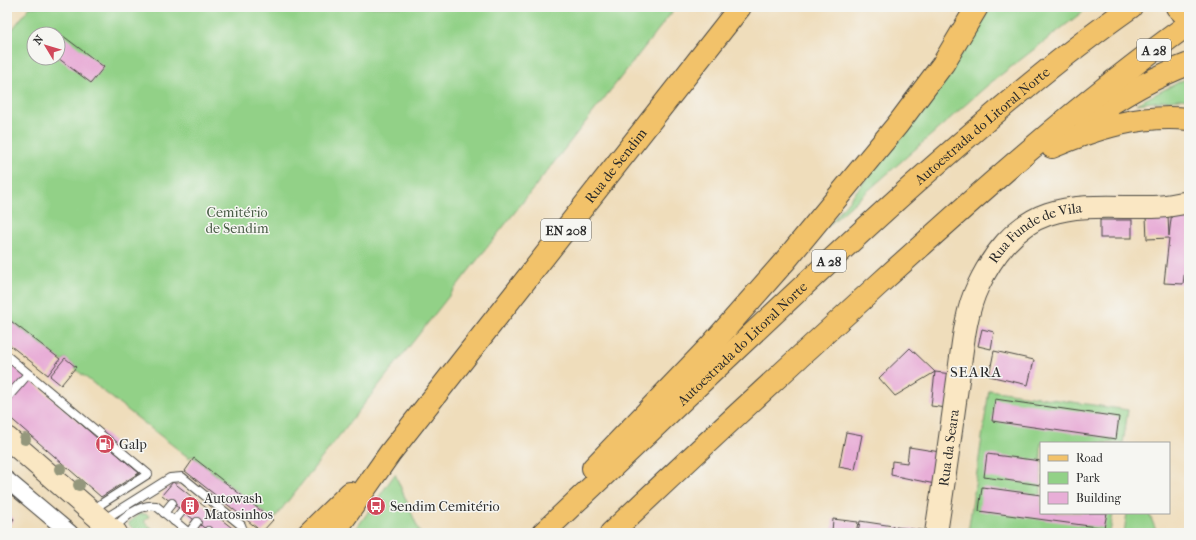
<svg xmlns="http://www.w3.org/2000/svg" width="1196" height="540" font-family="'IM FELL French Canon',serif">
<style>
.green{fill:#92d187;stroke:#5e7e59;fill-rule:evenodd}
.building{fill:#e8aed7}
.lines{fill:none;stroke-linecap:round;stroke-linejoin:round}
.lane-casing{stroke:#484641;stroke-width:10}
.street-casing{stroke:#484641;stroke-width:18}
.secondary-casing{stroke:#484641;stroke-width:24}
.primary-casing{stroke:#484641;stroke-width:24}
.highway-casing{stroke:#484641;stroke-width:24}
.lane{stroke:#fff;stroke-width:8}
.street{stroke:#fff;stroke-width:16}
.secondary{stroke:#fae7c3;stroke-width:22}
.primary{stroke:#f2c26a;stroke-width:22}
.highway{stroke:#f2c26a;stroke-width:22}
.tree{fill:#94977b}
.labels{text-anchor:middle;stroke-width:3;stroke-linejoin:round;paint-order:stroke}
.shield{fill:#f6f6f2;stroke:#686867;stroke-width:1}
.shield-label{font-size:13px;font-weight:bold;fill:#2b2b2b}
.street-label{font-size:14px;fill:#2b2b2b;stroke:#f6f6f2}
.park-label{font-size:14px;fill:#4a5d47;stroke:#f6f6f2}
.poi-label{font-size:14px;fill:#2b2b2b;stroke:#f6f6f2;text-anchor:start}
.neighbourhood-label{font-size:15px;letter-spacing:1px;fill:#2b2b2b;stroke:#f6f6f2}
</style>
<rect width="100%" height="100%" fill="#f6f6f2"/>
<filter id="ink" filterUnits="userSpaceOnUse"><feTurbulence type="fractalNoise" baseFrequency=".025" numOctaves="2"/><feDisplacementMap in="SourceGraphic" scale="8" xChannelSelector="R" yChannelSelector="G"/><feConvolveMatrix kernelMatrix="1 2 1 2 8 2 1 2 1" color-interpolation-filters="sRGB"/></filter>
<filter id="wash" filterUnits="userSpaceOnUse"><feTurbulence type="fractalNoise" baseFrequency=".012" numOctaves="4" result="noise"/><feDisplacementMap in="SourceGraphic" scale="16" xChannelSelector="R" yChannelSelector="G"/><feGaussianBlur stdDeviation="0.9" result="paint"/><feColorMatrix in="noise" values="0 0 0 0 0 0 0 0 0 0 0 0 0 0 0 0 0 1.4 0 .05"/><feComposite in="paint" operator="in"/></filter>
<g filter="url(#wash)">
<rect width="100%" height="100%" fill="#efddbb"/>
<!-- green -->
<g class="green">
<path d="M30,7H676L273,520L192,456L189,458L75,369L76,367L65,358L62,361L7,318V36ZM34,34H58V58H34Z"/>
<path d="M989,7H1089L989,84L827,227L931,100L984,19Z"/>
<path d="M1189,77V100L1179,99L1136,104Z"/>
<path d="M989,390L1128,410L1123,443H1041V513H1113L1110,533H968Z"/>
<path d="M395,474L420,533H353L369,511L374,514L383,502L378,498Z"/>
<path d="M1127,513H1149L1157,533H1124Z"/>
<path d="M139,514H146L149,516L144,522L158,533H139L128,524Z"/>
</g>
<g id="blocks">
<!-- building -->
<g class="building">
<path d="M54,29L104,67L91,83L58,58V34H51Z"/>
<path d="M1172,211L1189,213V239L1183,284L1164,283L1169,238L1147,239L1146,217L1168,216L1169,236Z"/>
<rect x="1100" y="220" width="32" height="18"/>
<path d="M7,318L60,359L48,375L7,343Z"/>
<path d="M982,329L994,332L991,349L978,346Z"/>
<path d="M910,348L935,372L895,396L879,378Z"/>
<path d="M994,351L1034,360L1028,385L989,376Z"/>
<path d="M65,358L76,367L61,385L50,376Z"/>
<path d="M7,360L97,438L102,431L116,443L111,449L139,473L101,497L7,415Z"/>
<path d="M935,372L952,374L947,408L931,406Z"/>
<path d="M995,399L1119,417L1116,439L992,421Z"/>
<path d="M846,432L862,435L855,470L839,467Z"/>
<path d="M909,447L940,452L935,484L891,475L892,461L907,463Z"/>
<path d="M987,454L1041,461V485L984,477Z"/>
<path d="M194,458L273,520L262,532L185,471Z"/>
<path d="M173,482L236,531L234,533H211L162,495Z"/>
<path d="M982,487L1041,495V513H1107L1104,528L979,511Z"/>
<path d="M7,513L14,519L7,528Z"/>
<path d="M833,519L858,522L856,533L832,532Z"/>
<path d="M860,521L893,526L892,533H858Z"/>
<path d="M896,527L928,531V533H895Z"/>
</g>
</g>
</g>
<g filter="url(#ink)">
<use href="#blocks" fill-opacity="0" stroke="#484641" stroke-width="1"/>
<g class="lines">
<defs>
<g id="lane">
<path d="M7,356L148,474L101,504L93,513"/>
<path d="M7,398L28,374"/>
<path d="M164,513L172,503"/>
<path d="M103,520L170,478L182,477L241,525L244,533"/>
<path d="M174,521L182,511"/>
<path d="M113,529C123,519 139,503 156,506L189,533"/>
<path d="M189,533L197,522"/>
<path d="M206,533L208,531"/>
</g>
<path id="street" d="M7,480L70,533"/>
<g id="secondary">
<path d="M7,438L116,533"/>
<path id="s1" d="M936,533C944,482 951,431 958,380C962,351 965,312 978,286C992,256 1015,225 1048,214C1081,203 1119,208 1153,207C1165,207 1177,204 1189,202"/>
</g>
<g id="primary">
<path d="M309,533L350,493"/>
<path id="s2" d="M334,533L390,453L740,7"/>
</g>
<g id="highway">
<path d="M1177,7L1189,19"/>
<path d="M1085,121C1118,98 1151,78 1189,64"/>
<path d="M1052,147C1097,128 1140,114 1189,119"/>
<path d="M593,468L712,344L785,261L898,124L943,64L977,7"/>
<path id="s3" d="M543,533C666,417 787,298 913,185C983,123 1054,61 1131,7"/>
<path d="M611,533C699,450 788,367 878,285C978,194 1079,103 1189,24"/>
</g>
</defs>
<!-- lane casing -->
<use href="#lane" class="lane-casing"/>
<!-- street casing -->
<use href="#street" class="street-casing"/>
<!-- secondary casing -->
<use href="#secondary" class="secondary-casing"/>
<!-- primary casing -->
<use href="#primary" class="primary-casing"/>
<!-- highway casing -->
<use href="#highway" class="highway-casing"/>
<!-- lane -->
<use href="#lane" class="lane"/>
<!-- street -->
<use href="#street" class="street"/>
<!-- secondary -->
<use href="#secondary" class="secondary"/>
<!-- primary -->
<use href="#primary" class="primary"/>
<!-- highway -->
<use href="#highway" class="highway"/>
</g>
<!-- trees -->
<g class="tree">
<circle cx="25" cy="439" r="6"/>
<circle cx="60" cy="469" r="6"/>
<circle cx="79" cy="485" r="6"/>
</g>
</g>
<!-- icons -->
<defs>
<symbol id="fuel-disc" viewBox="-11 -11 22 22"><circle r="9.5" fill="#d1495b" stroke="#f6f6f2"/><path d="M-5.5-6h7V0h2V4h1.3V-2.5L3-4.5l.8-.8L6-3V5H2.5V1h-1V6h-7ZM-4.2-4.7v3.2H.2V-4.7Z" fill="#fff"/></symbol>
<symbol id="building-disc" viewBox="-11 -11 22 22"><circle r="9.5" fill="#d1495b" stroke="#f6f6f2"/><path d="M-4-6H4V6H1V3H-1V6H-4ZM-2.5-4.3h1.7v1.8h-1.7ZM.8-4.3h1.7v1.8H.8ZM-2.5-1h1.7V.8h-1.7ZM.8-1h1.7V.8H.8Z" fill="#fff"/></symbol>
<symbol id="bus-disc" viewBox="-11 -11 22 22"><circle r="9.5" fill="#d1495b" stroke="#f6f6f2"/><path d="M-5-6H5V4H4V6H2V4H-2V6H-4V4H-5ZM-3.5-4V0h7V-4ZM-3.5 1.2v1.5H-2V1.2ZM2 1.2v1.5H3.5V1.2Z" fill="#fff"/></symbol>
</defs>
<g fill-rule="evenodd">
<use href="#fuel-disc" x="94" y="433" width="22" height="22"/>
<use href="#building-disc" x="179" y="495" width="22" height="22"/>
<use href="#bus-disc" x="365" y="495" width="22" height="22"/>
</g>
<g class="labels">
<!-- shield labels -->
<g class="shield">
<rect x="1137" y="39" width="34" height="22" rx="3"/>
<rect x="541" y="219" width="50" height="22" rx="3"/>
<rect x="812" y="250" width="34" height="22" rx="3"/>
</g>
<g class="shield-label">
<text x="1154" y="55">A 28</text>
<text x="566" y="235">EN 208</text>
<text x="829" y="266">A 28</text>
</g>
<!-- street labels -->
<g class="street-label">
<text dy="5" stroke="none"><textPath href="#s3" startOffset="599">Autoestrada do Litoral Norte</textPath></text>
<text dy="5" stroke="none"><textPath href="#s2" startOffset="463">Rua de Sendim</textPath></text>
<text dy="5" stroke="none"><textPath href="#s1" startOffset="334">Rua Funde de Vila</textPath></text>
<text dy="5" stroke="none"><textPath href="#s3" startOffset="275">Autoestrada do Litoral Norte</textPath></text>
<text dy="5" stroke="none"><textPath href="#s1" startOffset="86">Rua da Seara</textPath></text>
</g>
<!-- park labels -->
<g class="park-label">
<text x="237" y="217">Cemitério<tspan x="237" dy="16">de Sendim</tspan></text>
</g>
<!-- poi labels -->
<g class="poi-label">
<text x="119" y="449">Galp</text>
<text x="204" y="503">Autowash<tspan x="204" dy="16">Matosinhos</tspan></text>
<text x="390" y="511">Sendim Cemitério</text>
</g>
<!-- neighbourhood labels -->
<g class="neighbourhood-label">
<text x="976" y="377">SEARA</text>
</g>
</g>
<!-- margin -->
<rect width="1196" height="540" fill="none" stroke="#f6f6f2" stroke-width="24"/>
<!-- legend -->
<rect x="1040" y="442" width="130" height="72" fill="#f6f6f2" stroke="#a5a5a2"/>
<rect x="1048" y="455" width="20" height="6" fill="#f2c26a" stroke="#a5a5a2"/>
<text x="1076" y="462" font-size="12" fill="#2b2b2b">Road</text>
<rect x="1048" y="472" width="20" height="12" fill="#92d187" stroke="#a5a5a2"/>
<text x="1076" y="482" font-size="12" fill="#2b2b2b">Park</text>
<rect x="1048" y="492" width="20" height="12" fill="#e8aed7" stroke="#a5a5a2"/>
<text x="1076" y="502" font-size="12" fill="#2b2b2b">Building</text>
<!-- north arrow -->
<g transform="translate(46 46) rotate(308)"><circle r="19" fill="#f6f6f2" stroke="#a5a5a2"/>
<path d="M0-3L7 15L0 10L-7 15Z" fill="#d1495b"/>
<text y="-6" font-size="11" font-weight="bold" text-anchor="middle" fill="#2b2b2b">N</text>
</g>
</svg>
